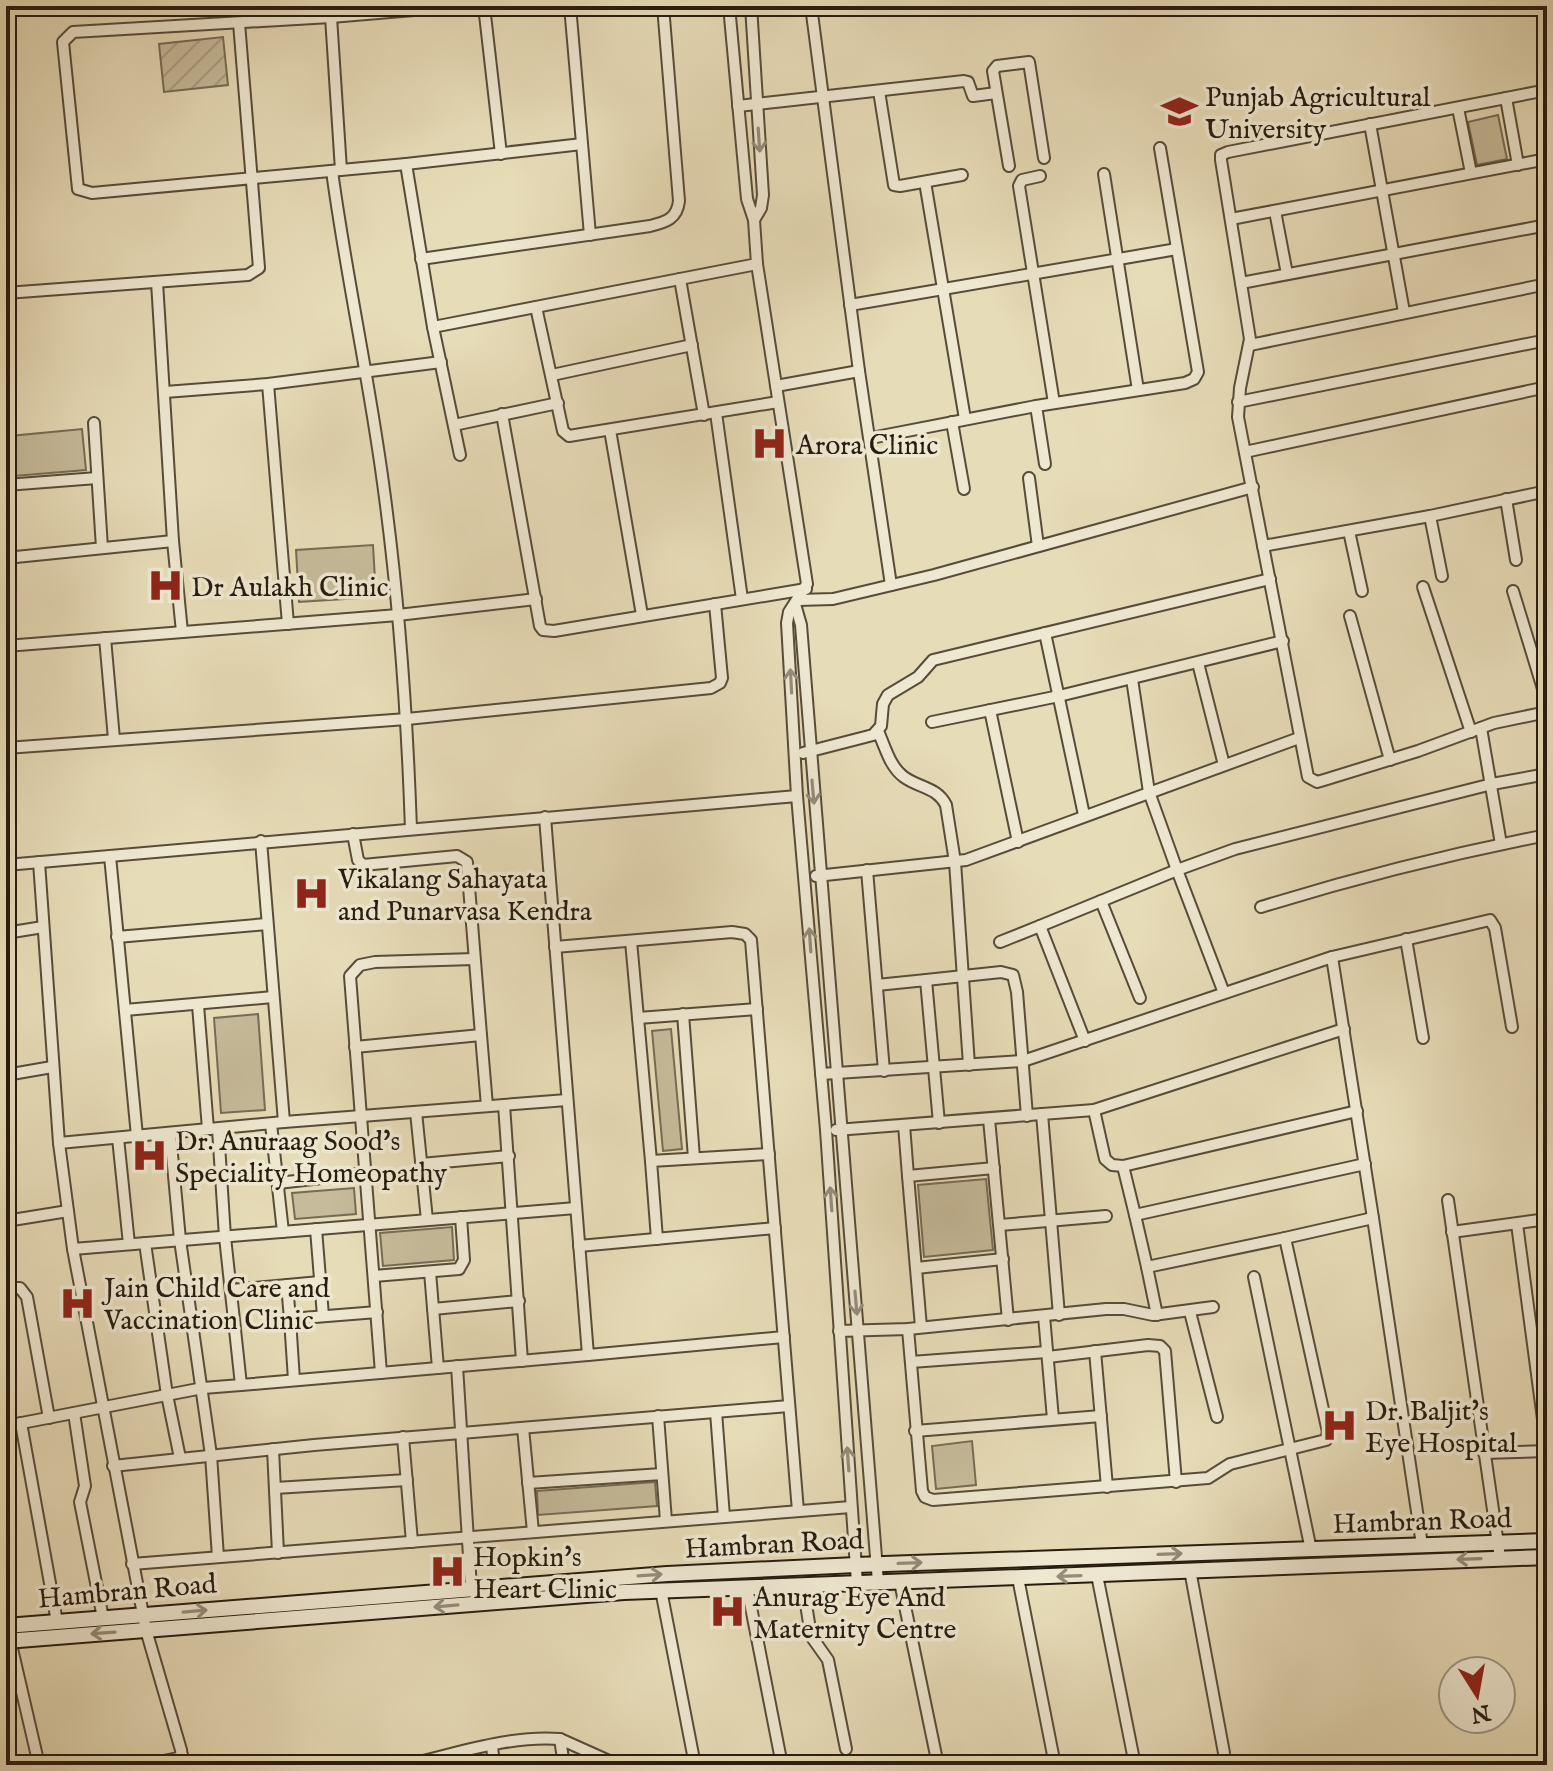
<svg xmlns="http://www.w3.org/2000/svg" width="1553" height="1771" font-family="'IM FELL English',serif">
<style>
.park{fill:#c6bb9b;stroke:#766c55;stroke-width:2}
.garden{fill:url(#garden-furrows);stroke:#766c55;stroke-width:2}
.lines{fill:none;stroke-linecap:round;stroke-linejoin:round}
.minor-casing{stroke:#574c39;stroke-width:14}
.secondary-casing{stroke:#271c0f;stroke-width:18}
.minor{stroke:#efe8d1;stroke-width:10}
.secondary{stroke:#efe8d1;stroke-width:14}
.oneway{stroke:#958c7a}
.labels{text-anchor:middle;stroke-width:7;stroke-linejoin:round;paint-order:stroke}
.poi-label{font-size:28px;fill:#271c0f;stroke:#efe8d1;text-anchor:start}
.street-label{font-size:28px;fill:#271c0f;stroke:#efe8d1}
</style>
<defs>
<pattern id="garden-furrows" width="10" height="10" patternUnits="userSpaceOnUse" patternTransform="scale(2)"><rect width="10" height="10" fill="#c6bb9b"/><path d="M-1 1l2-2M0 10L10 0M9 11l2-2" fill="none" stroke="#aaa084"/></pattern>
</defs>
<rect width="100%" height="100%" fill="#e7dcb8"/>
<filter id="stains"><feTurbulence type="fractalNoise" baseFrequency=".0025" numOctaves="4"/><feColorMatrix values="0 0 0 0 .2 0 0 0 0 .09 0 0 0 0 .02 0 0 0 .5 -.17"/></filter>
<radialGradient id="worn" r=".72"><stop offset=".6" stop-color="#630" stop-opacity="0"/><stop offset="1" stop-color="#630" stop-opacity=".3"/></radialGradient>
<!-- park -->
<g class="park">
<path d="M1498,115L1507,159L1477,165L1468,122Z"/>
<path d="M82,429L86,470L14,476L10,436Z"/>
<path d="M373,545L376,597L299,602L296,550Z"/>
<path d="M258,1014L265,1110L221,1113L214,1018Z"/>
<path d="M671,1029L682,1149L663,1151L652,1031Z"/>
<path d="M986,1179L993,1250L924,1257L918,1185Z"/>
<path d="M354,1188L356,1214L295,1219L292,1193Z"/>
<path d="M452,1227L454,1260L383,1266L380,1233Z"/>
<path d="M972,1441L976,1485L936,1489L932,1446Z"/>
<path d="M655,1482L657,1506L538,1515L537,1491Z"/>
</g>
<!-- garden -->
<path class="garden" d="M223,37L228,85L164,92L159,44Z"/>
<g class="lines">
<defs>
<g id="minor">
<path d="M461,6L331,17L73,32L63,42L78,189L92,193L406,164L582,144"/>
<path d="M484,6L501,154"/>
<path d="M570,6L590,235"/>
<path d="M729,6L747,199L754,220L757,264L807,584L789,612L787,623L797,796L826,1130L857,1583"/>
<path d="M751,6L763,195L761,208L754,220"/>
<path d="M811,6L859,371L891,585"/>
<path d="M331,17L341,170"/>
<path d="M1547,90L1228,152L1221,155V160L1250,339L1240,388L1238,417L1308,777L1317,782L1324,780L1418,751L1494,723L1547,712"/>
<path d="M879,91L894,185L900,186L962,175"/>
<path d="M1506,98L1518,165"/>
<path d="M738,106L964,81L968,82L973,96L996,93"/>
<path d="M1458,108L1471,173"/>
<path d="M1370,124L1404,312"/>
<path d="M406,164L433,327L460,455"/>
<path d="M1009,166L993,71L997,66L1029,62L1044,158"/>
<path d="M332,171C346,275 369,378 383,483C399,598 407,713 411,829"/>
<path d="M1104,174L1138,390"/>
<path d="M1040,176L1022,180L1019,186L1054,403"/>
<path d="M925,182L965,419"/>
<path d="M1275,211L1287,274"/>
<path d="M1231,219L1547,159"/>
<path d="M421,259L650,226C666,222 677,219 679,201L663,6"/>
<path d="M680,279L704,415"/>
<path d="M157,282L173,541L182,632"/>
<path d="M1241,283L1547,225"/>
<path d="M6,293L248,275L259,268L239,23"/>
<path d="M850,305L1177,249"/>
<path d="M536,307L563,431L569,436L778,402"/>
<path d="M433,327L757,264"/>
<path d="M1250,345L1547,284"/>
<path d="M552,375L692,345"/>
<path d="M268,384L288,624"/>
<path d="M776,386L859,371"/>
<path d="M165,392L268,384L441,362"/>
<path d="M1238,402L1547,340"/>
<path d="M1036,406L1045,464"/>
<path d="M716,413L742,599"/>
<path d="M502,414L540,626L543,630L554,631L806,589"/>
<path d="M952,422L964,489"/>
<path d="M94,423L102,548"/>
<path d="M454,425L558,403"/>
<path d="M610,430L642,615"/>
<path d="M871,438L1036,406L1185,383L1194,379L1198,372L1160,148"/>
<path d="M1245,452L1547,387"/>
<path d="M1029,478L1038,546"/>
<path d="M6,485L97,478"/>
<path d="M1506,499L1516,560"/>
<path d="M1430,516L1442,576"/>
<path d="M1349,531L1362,591"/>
<path d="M1263,546L1430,516L1547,491"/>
<path d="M6,558L173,541"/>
<path d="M1423,587L1471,732"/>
<path d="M1513,591L1547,702"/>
<path d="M798,600L833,599L934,575L1253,487"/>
<path d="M795,604L801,625L878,1582"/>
<path d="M1350,616L1390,760"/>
<path d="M1045,633L1084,815"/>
<path d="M105,638L114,739"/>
<path d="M6,646L398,615L536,599"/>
<path d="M1198,663L1224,765"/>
<path d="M1132,679L1149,792L1177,870L1235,849L1492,784L1547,774"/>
<path d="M990,710L1018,842"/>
<path d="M932,722L1059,696L1283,641"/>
<path d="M1481,728L1501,844"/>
<path d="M878,731C885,747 890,767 904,777C919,788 937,787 946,805L955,862L969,1065"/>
<path d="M6,748L407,719L711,688L720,683L722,678L715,604"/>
<path d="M803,753L873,735L881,726L883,704L888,695L918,677L933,660L1270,579"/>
<path d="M545,817L588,1355L784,1337"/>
<path d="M353,834L358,860L363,865L457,856L467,862L481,1035L355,1047"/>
<path d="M110,856L137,1136"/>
<path d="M39,862L59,1143L73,1249L146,1630L181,1750L183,1765"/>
<path d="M6,865L797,796"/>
<path d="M867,870L884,1071"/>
<path d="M816,876L966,860L1299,738"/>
<path d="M1101,901L1140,998"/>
<path d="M1261,907C1355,878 1450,854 1547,835"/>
<path d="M1040,926L1177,870L1224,993"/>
<path d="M6,933L43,927"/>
<path d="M117,937L267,924"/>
<path d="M1406,939L1423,1038"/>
<path d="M631,941L651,1161"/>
<path d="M1000,942L1040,926L1085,1041"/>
<path d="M555,947L732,932L745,934L751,940L798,1511"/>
<path d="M1332,957L1490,920L1495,928L1512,1027"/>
<path d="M926,980L1001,972L1013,975L1017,992L1027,1116"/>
<path d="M877,985L926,980L939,1123"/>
<path d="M198,1005L208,1129"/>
<path d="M125,1010L273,997"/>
<path d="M683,1014L694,1158"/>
<path d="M638,1018L757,1009"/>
<path d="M481,1035L487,1106"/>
<path d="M821,1074L1023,1061L1332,957L1373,1218"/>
<path d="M6,1075L52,1067"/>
<path d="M504,1105L522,1361"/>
<path d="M1094,1110L1105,1159L1112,1165L1123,1166L1357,1111"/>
<path d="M416,1112L427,1220"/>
<path d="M1042,1114L1059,1315"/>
<path d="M989,1119L1008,1320"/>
<path d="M284,1122L567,1100"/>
<path d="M271,1124L283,1232"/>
<path d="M904,1125L908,1176"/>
<path d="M218,1129L225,1237L241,1385L588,1355"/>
<path d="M836,1130L1094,1110L1344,1029"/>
<path d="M170,1133L180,1240L211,1455L218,1557"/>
<path d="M118,1138L129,1244"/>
<path d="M59,1143L284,1122L261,841"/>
<path d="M421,1164L509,1156"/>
<path d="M1123,1166L1135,1215"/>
<path d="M278,1183L366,1173"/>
<path d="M1448,1200L1500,1558"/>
<path d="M6,1221L68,1211"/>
<path d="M1517,1224L1547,1449"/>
<path d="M1000,1225L1106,1216"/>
<path d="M316,1229L323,1316"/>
<path d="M1452,1232L1547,1219"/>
<path d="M657,1239L651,1161L769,1154"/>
<path d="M145,1243L167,1395L180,1458"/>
<path d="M579,1246L775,1228"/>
<path d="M73,1249L576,1208"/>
<path d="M1147,1267L1135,1215L1365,1164"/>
<path d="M916,1268L1003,1259"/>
<path d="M430,1272L438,1368"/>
<path d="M374,1276L459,1269L464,1260L461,1217"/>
<path d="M1254,1277L1311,1550"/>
<path d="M287,1285L290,1319"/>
<path d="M6,1288H20L27,1297L49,1418"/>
<path d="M231,1290L320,1282"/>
<path d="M433,1309L519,1301"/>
<path d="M1190,1312L1217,1417"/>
<path d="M1157,1315L1147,1267L1285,1238"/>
<path d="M1044,1316L1053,1419"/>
<path d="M921,1327L908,1176L994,1168"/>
<path d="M908,1329L922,1491L925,1497L933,1500L1208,1478L1230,1464L1326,1440L1328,1432L1285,1238L1373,1218L1422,1545"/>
<path d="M839,1331L908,1329L1106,1309H1124L1153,1315L1213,1307"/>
<path d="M1095,1351L1107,1487"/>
<path d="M1048,1357L1148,1345L1160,1346L1165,1351L1176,1482"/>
<path d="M911,1362L1047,1352"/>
<path d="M457,1366L471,1588"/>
<path d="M381,1373L350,976L360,965L375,962L474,959"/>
<path d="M294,1380L290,1319L377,1312"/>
<path d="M716,1412L724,1517"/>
<path d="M74,1413L85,1486L80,1502L103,1618"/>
<path d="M658,1416L666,1521"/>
<path d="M21,1423L57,1622"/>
<path d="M6,1426L203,1388L241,1385"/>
<path d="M523,1428L533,1532"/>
<path d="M915,1431L1101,1416"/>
<path d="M403,1437L412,1542"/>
<path d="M273,1449L278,1553"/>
<path d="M1484,1453L1547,1451"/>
<path d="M113,1466L314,1445L789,1406"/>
<path d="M528,1483L662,1474"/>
<path d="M275,1488L407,1480"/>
<path d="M132,1564L851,1507"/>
<path d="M1190,1570L1224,1753"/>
<path d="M1097,1575L1135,1765"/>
<path d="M1018,1578L1055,1765"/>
<path d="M900,1582L938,1765"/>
<path d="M803,1585L811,1636L828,1660L846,1749"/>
<path d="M747,1587L782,1765"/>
<path d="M661,1590L695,1765"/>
<path d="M6,1610L9,1625"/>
<path d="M10,1640L39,1765"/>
<path d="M492,1746L494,1765"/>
<path d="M144,1765L183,1757"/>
<path d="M406,1765C456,1754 509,1735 560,1739"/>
<path d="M564,1765L560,1739L618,1765"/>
</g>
<g id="secondary">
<path d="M6,1626L667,1574L856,1565L1547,1541"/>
<path d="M6,1641L624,1592L1547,1557"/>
</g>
</defs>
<!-- minor casing -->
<use href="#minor" class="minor-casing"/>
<!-- secondary casing -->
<use href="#secondary" class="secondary-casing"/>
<!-- minor -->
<use href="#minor" class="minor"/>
<!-- secondary -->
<use href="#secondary" class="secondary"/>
</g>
<!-- one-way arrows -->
<defs><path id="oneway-shaft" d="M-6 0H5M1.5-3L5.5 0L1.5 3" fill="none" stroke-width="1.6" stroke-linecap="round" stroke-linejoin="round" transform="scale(2)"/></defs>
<g class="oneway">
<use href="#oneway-shaft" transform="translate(759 140) rotate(86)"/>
<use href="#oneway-shaft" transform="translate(791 681) rotate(-93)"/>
<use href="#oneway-shaft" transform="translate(813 792) rotate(85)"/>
<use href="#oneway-shaft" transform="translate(810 940) rotate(-94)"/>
<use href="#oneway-shaft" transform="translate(831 1199) rotate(-94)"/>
<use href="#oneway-shaft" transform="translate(856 1303) rotate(85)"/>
<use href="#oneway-shaft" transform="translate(848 1459) rotate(-94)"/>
<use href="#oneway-shaft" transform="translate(1170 1554) rotate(-2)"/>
<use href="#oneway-shaft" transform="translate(1469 1559) rotate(178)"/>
<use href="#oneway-shaft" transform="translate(910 1563) rotate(-2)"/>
<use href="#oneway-shaft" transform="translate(650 1575) rotate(-4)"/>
<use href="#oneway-shaft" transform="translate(1069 1576) rotate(178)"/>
<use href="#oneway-shaft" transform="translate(446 1606) rotate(175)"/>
<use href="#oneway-shaft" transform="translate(195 1611) rotate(-5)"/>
<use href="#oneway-shaft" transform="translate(103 1633) rotate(176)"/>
</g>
<!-- icons -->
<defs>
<symbol id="university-bare" viewBox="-9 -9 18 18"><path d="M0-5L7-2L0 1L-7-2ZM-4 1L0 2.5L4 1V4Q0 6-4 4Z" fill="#8f2418" stroke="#efe8d1" stroke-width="2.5" paint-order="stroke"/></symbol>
<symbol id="hospital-bare" viewBox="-9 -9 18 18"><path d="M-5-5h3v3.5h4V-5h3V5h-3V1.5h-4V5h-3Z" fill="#8f2418" stroke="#efe8d1" stroke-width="2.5" paint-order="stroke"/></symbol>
</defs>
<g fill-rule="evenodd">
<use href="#university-bare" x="1154" y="86" width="51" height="51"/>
<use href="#hospital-bare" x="744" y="418" width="51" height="51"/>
<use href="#hospital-bare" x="140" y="560" width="51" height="51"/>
<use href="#hospital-bare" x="286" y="868" width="51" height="51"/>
<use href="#hospital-bare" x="124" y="1130" width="51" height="51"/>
<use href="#hospital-bare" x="52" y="1278" width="51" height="51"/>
<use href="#hospital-bare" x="1314" y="1400" width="51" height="51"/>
<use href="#hospital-bare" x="422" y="1546" width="51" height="51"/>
<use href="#hospital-bare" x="702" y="1586" width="51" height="51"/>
</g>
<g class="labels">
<!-- poi labels -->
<g class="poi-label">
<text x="1205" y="106">Punjab Agricultural<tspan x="1205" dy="32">University</tspan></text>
<text x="796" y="454">Arora Clinic</text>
<text x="191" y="596">Dr Aulakh Clinic</text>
<text x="338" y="888">Vikalang Sahayata<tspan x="338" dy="32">and Punarvasa Kendra</tspan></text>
<text x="175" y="1150">Dr. Anuraag Sood's<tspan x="175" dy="32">Speciality Homeopathy</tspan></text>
<text x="104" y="1297">Jain Child Care and<tspan x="104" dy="32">Vaccination Clinic</tspan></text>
<text x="1365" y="1420">Dr. Baljit's<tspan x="1365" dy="32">Eye Hospital</tspan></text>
<text x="473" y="1566">Hopkin's<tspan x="473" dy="32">Heart Clinic</tspan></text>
<text x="753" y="1606">Anurag Eye And<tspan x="753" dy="32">Maternity Centre</tspan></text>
</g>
<!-- street labels -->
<g class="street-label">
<text transform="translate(1422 1520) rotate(-2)" y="10">Hambran Road</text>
<text transform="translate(774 1543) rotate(-3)" y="10">Hambran Road</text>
<text transform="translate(127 1590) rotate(-5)" y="10">Hambran Road</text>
</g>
</g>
<!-- margin -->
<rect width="1553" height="1771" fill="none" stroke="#e7dcb8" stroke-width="32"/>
<rect x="8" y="8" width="1537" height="1755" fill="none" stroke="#271c0f" stroke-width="4"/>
<rect x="16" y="16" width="1521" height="1739" fill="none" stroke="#271c0f" stroke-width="2"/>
<!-- north arrow -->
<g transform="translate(1477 1695) rotate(169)"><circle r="38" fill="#efe8d1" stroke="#9f9683" stroke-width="2"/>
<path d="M0-6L14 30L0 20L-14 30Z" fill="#8f2418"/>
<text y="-12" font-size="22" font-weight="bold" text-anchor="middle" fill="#271c0f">N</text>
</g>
<rect width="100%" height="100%" filter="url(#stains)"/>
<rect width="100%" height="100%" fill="url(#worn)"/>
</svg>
